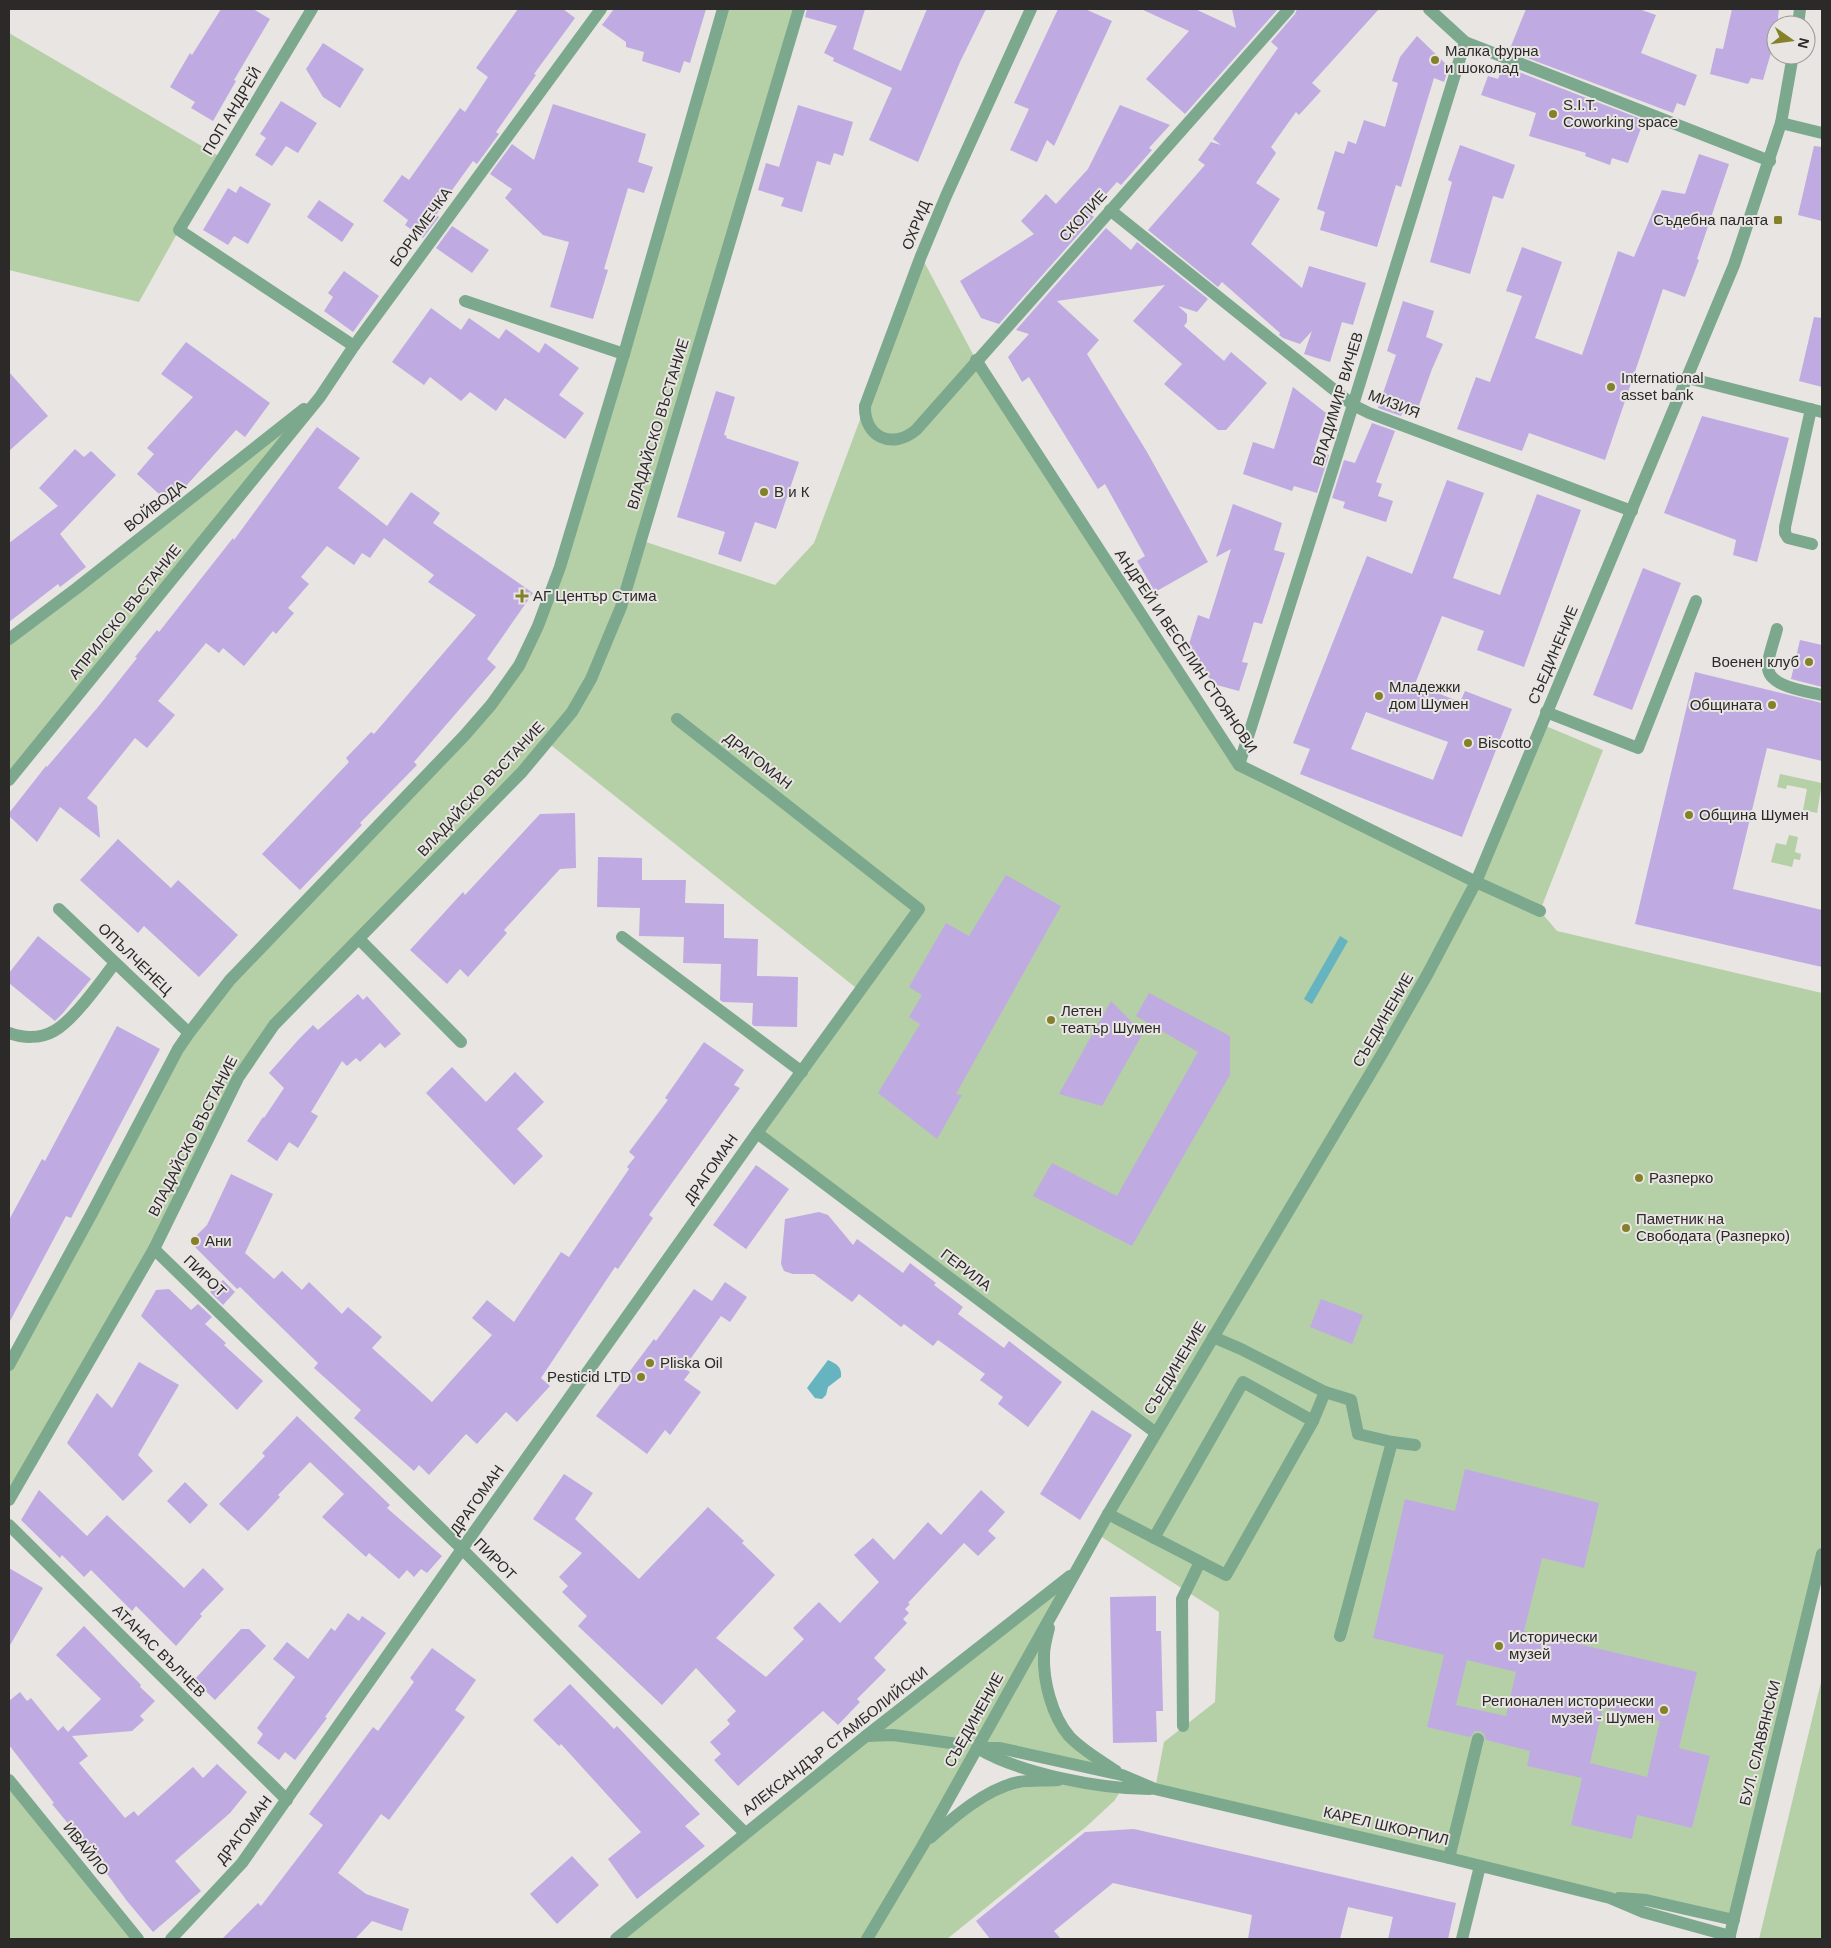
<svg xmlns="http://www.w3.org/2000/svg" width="1831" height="1948" font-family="Helvetica,sans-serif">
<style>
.green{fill:#b5d0a6}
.water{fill:#65b4bf}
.building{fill:#bfabe2;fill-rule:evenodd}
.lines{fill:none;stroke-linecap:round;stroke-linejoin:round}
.minor{stroke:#7ca88d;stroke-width:12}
.poi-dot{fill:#858129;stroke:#e8e5e2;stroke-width:2}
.labels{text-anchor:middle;stroke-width:4;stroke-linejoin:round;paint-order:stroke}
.poi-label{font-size:15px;fill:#2b2a29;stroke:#e8e5e2;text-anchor:start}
.street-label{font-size:15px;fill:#2b2a29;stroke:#e8e5e2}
</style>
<rect width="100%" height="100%" fill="#e8e5e2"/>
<!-- green -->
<g class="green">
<path d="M723,9H799L640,540L775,585L814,543L921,256L976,360L1239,765L1476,882L1541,724L1603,750L1540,911L1557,931L1822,993V1554L1734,1920L1610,1898L1155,1789L1164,1742L1215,1702L1219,1612L1097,1534L1155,1433L757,1133L860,991L547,742L274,1025L238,1078L154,1249L9,1500V1365L189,1033L464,736L538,626Z"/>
<path d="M9,33L222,158L179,230L139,302L9,270Z"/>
<path d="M320,397L9,780V639Z"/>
<path d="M1780,774L1822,783L1817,813L1803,810L1807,789L1787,785L1786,789L1777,787Z"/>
<path d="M1789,835L1798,837L1795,852L1801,854L1800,860L1794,859L1792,867L1771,862L1776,843L1786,845Z"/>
<path d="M1076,1571L1051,1616L1046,1672L1068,1735L1122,1775L977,1748L924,1843L990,1794L1069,1779L1122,1789L1114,1801L1087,1826L947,1939H616Z"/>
<path d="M1822,1678V1939H1759Z"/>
<path d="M9,1780L138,1939H9Z"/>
</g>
<!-- water -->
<g class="water">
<path d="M1340,936L1348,941L1312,1004L1304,999Z"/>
<path d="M828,1360C837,1364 842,1367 841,1377L828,1387L826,1395L822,1399L815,1398L807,1388Z"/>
</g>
<!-- building -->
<g class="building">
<path d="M221,9H253L270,19L234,80L236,81L213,121L191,108L195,102L170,87L190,53L192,55Z"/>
<path d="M518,9H563L575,18L534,74L536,75L496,132L499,134L477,164L473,161L442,204L443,205L436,215L439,217L423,238L405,225L408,220L383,201L402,175L409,180L460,108L465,112L488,77L476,68Z"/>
<path d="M614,9H706L690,63L684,61L680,73L642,61L644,52L626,47V42L602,25Z"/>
<path d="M807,9H865L853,49L901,71L927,9H986L960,62L918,162L869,140L892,88L833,61L834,58L824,53L837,26L805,17Z"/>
<path d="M1058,9H1085L1112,21L1054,146L1047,140L1037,162L1010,150L1029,109L1014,103Z"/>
<path d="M1141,9H1195L1236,28L1232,9H1278L1185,114L1146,79L1189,31Z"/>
<path d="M1297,9H1379L1312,83L1321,91L1299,115L1296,112L1271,147L1276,153L1256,183L1280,199L1251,244L1302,288L1309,266L1366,283L1353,325L1342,322L1330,362L1304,354L1312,331L1300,344L1283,338L1279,335L1280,333L1222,282L1218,287L1148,230L1205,165L1198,160L1211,142L1221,145L1213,139L1278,48L1271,42L1295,14Z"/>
<path d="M1526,9H1639L1656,15L1641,53L1697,75L1685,106L1677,103L1673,113L1509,51Z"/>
<path d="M1732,9H1779L1776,36L1763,80L1751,78L1748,84L1710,74L1716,48L1723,49Z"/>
<path d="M1417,36L1449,67L1444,82L1434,78L1401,187L1396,185L1377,247L1320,230L1325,212L1317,209L1335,151L1344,154L1348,141L1356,144L1364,120L1385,127L1398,83L1392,81L1400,57Z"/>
<path d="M323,43L364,69L340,108L323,97L306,69Z"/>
<path d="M1503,66L1644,120L1628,163L1612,158L1610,165L1585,156L1586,153L1529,136L1536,113L1481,95L1488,76L1498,79Z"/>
<path d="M281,101L317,123L298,153L286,146L272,166L255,155L266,138L260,134Z"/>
<path d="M553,104L646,134L638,162L653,167L644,193L628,188L604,269L608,270L593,319L550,307L569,242L543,235L505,198L512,189L490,174L512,144L534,160Z"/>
<path d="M798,105L853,122L843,156L834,153L830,165L817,161L802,212L781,206L784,198L758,190L766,163L779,167Z"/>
<path d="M1120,105L1170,125L1149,148L1152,150L1121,185L1117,182L1089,213L1094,217L999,324L981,318L960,281L1034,234L1021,221L1046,194L1056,204L1088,169Z"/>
<path d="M1460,145L1515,165L1503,199L1493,196L1470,274L1430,262L1452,182L1448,180Z"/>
<path d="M1814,146L1822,147V221L1798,215Z"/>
<path d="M1699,154L1729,164L1697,259L1699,260L1685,297L1663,289L1605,460L1529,433L1522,451L1457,429L1476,377L1490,382L1522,296L1506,291L1522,247L1562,262L1535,338L1582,355L1618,251L1634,257L1662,190L1685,194Z"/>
<path d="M240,186L271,204L248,244L234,236L228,245L203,230L228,188L236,193Z"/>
<path d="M319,200L354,224L342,242L307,217Z"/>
<path d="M452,226L489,250L472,273L436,248Z"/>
<path d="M1106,228L1131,250L1137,242L1208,299L1197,312L1178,306L1187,314V322L1184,326L1224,361L1231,352L1267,383L1226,430H1218L1164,384L1182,364L1133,321L1165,285L1057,301L1099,340L1087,354L1147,452L1208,562L1155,592L1137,561L1145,556L1105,484L1098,489L1029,377L1022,382L1008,357L1029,334L1016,330Z"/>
<path d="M344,271L379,296L353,332L324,311L333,297L328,293Z"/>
<path d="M1403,301L1434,311L1426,337L1443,344L1432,369L1417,411L1405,407L1401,416L1378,408L1396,355L1387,351Z"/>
<path d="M431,308L461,330L469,318L499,339L506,329L539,353L545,343L579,368L559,395L584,413L565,439L505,398L496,411L470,392L461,401L430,377L424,385L392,362Z"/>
<path d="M1814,317L1822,318V387L1799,381Z"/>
<path d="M186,342L270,403L245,437L236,430L170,504L137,474L154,454L147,448L193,397L161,374Z"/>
<path d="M9,372L48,416L9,451Z"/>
<path d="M1293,387L1326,413L1314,451L1329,455L1317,493L1294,486L1292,491L1243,474L1253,442L1274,449Z"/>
<path d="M716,391L735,397L724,435L727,436L726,438L799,462L776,529L755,522L741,562L718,554L725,532L677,517Z"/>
<path d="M1702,416L1789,438L1757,562L1733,555L1736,540L1664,513Z"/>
<path d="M1372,423L1395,431L1376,482L1382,484L1378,496L1393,501L1386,522L1343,508L1345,502L1332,498L1344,460L1355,463Z"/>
<path d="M317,427L360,458L338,488L387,526L411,492L440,513L433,523L533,593L487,659L496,667L414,762L417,765L360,823L362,825L300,890L262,854L349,762L346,758L371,732L374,734L476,615L428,582L434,575L384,538L370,558L362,553L354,565L327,546L301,577L309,584L288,608L294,613L276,634L273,631L244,666L223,648L219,653L206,643L158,701L175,715L147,748L135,738L87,798L97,806L100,838L60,807L37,842L9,816V813L46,766L47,767L98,707L137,658L135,657L157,630L159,632L233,538L234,540Z"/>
<path d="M75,449L84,457L91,451L116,475L60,534L86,567L60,587L58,584L9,622V543L58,506L39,488Z"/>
<path d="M1447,480L1484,493L1453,578L1500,595L1537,494L1581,510L1524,667L1477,650L1484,631L1442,616L1415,684L1460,702L1465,691L1512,709L1462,837L1300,774L1310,749L1293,743L1367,556L1412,574ZM1366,712L1448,742L1433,780L1351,749Z"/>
<path d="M1233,504L1282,523L1274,550L1285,553L1262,624L1254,622L1242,662L1248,663L1239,691L1213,684L1189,644L1198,615L1209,619L1231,549L1216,557Z"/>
<path d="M1643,568L1681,583L1632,710L1593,695Z"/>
<path d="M1800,640L1822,645V687L1791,679Z"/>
<path d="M1695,672L1822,703V761L1767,748L1733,889L1822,910V967L1635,924Z"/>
<path d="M575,813L576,868L560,869L504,930L507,933L468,977L460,969L447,984L410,950L463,892L465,895L540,814Z"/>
<path d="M118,839L171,888L178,880L238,935L199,977L144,926L138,933L80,880Z"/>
<path d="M598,857L642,858V880H686L685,903L724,904V938L758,939L757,976L798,977L797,1027L754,1026L752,1024L753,1003L723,1002L720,1000L721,964L683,963L684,937L639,936L640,908L597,907Z"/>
<path d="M1006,875L1061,906L956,1094L962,1095L937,1139L878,1093L920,1024L909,1017L922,995L909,987L946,923L969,936Z"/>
<path d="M38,936L91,979L63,1013L55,1021L9,983V973Z"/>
<path d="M1149,993L1230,1036V1075L1132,1246L1033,1196L1052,1163L1117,1196L1198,1052L1136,1016Z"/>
<path d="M358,994L363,1000L367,996L401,1034L385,1048L380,1043L360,1062L356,1058L347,1066L342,1061L311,1112L318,1116L298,1148L289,1142L277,1161L247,1141L263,1117L264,1118L284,1088L269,1073L300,1038L313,1025L318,1030Z"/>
<path d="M1111,1001L1143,1033L1102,1106L1059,1094Z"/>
<path d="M117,1026L160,1049L71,1218L66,1216L9,1323V1220L42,1159L45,1161Z"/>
<path d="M704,1042L744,1070L734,1085L740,1088L649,1215L653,1218L618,1269L615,1267L541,1378L550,1386L517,1422L506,1412L477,1444L466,1434L429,1475L419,1465L414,1471L354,1418L361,1410L314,1368L318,1363L240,1287L237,1289L190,1242L207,1225L231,1174L273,1194L245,1253L274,1279L282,1271L302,1290L309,1282L342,1314L348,1307L382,1337L372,1348L432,1402L492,1335L472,1318L487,1300L514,1322L561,1252L569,1257L629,1169L627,1167L635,1157L629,1152L668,1100L665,1098Z"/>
<path d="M452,1067L486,1102L515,1072L544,1102L517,1129L543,1156L514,1185L426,1093Z"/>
<path d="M756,1165L789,1189L746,1249L713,1225Z"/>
<path d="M819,1212L828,1215L853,1245L857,1239L903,1273L910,1263L936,1283L934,1285L963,1307L958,1314L1004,1348L1009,1341L1062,1382L1028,1427L998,1404L1003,1397L980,1380L985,1374L938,1340L933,1346L904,1324L901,1327L859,1294L852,1302L814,1274H793L784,1271L781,1264L785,1219Z"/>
<path d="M223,1280L235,1292L223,1305L210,1292Z"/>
<path d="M725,1282L747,1297L730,1322L721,1316L684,1368L690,1372L684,1380L701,1392L670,1435L665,1430L647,1454L596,1416L654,1339L656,1341L694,1289L712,1301Z"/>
<path d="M169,1289L191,1310L198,1304L212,1317L205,1324L226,1343L224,1345L263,1381L237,1410L141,1316L156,1290Z"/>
<path d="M1321,1299L1363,1315L1352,1344L1310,1327Z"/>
<path d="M139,1362L179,1385L138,1455L153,1471L123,1501L67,1443L97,1393L112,1408Z"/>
<path d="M1092,1410L1132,1435L1080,1520L1040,1494Z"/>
<path d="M297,1416L390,1505L387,1508L442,1556L427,1573L421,1569L414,1577L407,1570L399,1579L369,1553L366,1557L322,1517L344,1494L310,1462L278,1495L280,1497L248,1531L219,1504L265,1456L262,1453Z"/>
<path d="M1465,1469L1599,1503L1584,1568L1542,1558L1524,1631L1697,1672L1679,1748L1710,1756L1692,1828L1637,1815L1632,1839L1571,1825L1582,1778L1527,1766L1530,1751L1486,1740L1484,1734L1480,1731H1475L1470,1737L1427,1727L1444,1655L1373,1638L1405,1499L1455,1511ZM1467,1660L1516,1672L1506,1716L1456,1705ZM1603,1708L1660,1721L1647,1777L1590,1763Z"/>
<path d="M564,1474L593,1493L575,1519L639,1579L708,1507L744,1541L742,1543L775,1575L716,1638L766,1677L804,1639L793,1628L819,1602L840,1623L879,1582L854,1555L873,1538L894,1560L928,1522L941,1535L981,1490L1005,1512L988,1531L996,1538L978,1556L964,1543L908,1603L910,1604L905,1609L909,1613L903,1619L907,1623L874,1658L886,1670L857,1699L860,1702L838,1725L823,1711L738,1786L714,1760L721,1754L710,1742L730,1724L727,1720L736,1711L696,1668L662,1705L578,1626L587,1616L562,1592L568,1586L559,1577L582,1553L533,1519Z"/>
<path d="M185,1482L208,1505L190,1524L167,1501Z"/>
<path d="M39,1490L87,1536L107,1515L184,1588L203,1568L224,1589L200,1614L202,1616L176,1646L136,1606L132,1611L91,1570L84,1577L62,1555L60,1558L21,1520Z"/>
<path d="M9,1568L43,1588L9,1647Z"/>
<path d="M1156,1596V1631H1161L1163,1711H1156L1157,1742L1113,1743L1110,1597Z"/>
<path d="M348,1613L359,1621L362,1616L386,1633L325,1717L327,1718L295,1760L285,1752L279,1760L257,1743L263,1734L257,1728L295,1677L273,1659L287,1642L308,1659L331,1628L335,1631Z"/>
<path d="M84,1626L141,1685L140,1687L155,1701L140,1716L144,1720L132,1731L72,1736L88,1756L79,1763L125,1818L134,1811L138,1816L193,1767L203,1778L217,1764L247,1792L230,1813L175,1861L201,1891L153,1932L127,1901L88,1848L52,1804L54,1803L9,1745V1701L20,1692L27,1701L31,1698L58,1731L63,1726L68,1732L101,1699L56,1655Z"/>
<path d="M241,1629H249L266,1646L215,1700L194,1680Z"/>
<path d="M432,1648L476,1680L455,1710L465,1717L389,1820L381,1814L338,1873L366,1894L409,1909L402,1931L372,1921L355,1939H222L258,1903L261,1906L323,1825L309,1814L373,1727L378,1731L414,1682L410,1678Z"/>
<path d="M570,1684L614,1729L617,1726L700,1814L685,1826L705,1846L637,1899L608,1859L641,1832L561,1744L559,1746L533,1720Z"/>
<path d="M1134,1829L1456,1903L1448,1939H1388L1393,1917L1348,1907L1340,1939H1248L1252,1915L1113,1883L1054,1931L1061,1939H990L976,1921L1085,1832Z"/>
<path d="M572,1856L599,1885L557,1924L530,1894Z"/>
</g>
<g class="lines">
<!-- minor -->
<g class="minor">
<path d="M312,9L179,230L354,346"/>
<path d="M1031,9L946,196L921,256L865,406C864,437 892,450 916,430L1289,9"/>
<path d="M1429,9L1465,42L1770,161"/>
<path d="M1798,25L1800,9"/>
<path d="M1781,123L1822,133"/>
<path d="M1110,210L1353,405L1369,413L1632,511"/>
<path d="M465,301L624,354"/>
<path d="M976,360L1239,765L1476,882L1540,911"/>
<path d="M1688,378L1822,412"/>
<path d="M1811,409L1785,527V533L1788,538L1812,544"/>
<path d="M1777,629C1774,641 1769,653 1768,664C1765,687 1806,691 1822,695"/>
<path d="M9,639L77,588L304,409"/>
<path d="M1546,712L1638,748L1696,601"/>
<path d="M1239,765L1353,405L1465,42"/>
<path d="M9,780L320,397L354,346L601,9"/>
<path d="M59,909L189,1033"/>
<path d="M622,937L802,1072"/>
<path d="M360,940L461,1042"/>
<path d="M9,1033C23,1038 40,1039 54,1031C74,1020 100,982 115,963"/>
<path d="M757,1133L1156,1433"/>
<path d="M154,1249L462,1549L745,1833"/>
<path d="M9,1365L92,1213L178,1049L189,1033L230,980L464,736L491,705L519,666L538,626L560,567L624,354L723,9"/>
<path d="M1325,1392L1351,1400L1358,1434L1392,1442L1415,1445"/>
<path d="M9,1500L154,1249L238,1078L274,1025L522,772L572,712L591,679L621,607L799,9"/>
<path d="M1108,1514L1226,1575L1313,1421L1325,1392L1241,1349L1213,1337"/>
<path d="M9,1525L287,1800"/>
<path d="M1154,1538L1243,1382L1313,1421"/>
<path d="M1049,1628C1047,1636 1044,1646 1044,1655C1043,1681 1052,1716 1069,1736C1082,1750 1100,1760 1116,1771"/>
<path d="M1340,1636L1392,1442"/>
<path d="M1183,1726L1182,1599L1200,1562"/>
<path d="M866,1736L893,1735L958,1744"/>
<path d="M977,1748H1000L1122,1775L1155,1789L1449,1858L1610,1898L1643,1912L1730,1936"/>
<path d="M979,1749C1022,1774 1100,1789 1150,1789"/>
<path d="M9,1780L138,1939"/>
<path d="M930,1838C954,1817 987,1788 1019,1782C1031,1780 1045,1781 1058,1780"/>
<path d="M1449,1858L1478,1739"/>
<path d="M1619,1898L1646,1900L1734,1920"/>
<path d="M171,1939L242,1863L462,1549L757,1133L919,909L677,719"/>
<path d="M616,1939L866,1736L1070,1576"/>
<path d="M867,1939L923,1845L1108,1514L1382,1054L1427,975L1476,882L1734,265L1781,123L1793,55"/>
<path d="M1462,1939L1480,1866"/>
<path d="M1729,1939L1822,1554"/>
</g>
</g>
<!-- markers -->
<g class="poi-dot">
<circle cx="1435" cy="60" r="5"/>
<circle cx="1553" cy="114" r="5"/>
<rect x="1773" y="215" width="10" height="10" rx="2.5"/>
<circle cx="1611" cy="387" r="5"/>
<circle cx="764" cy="492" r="5"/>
<path d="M519.5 588.5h5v5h5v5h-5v5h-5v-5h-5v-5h5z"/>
<circle cx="1809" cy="662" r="5"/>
<circle cx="1379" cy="696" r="5"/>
<circle cx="1772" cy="705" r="5"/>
<circle cx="1468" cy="743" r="5"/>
<circle cx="1689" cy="815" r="5"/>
<circle cx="1051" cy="1020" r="5"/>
<circle cx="1639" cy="1178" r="5"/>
<circle cx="1626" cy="1228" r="5"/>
<circle cx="195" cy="1241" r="5"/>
<circle cx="650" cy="1363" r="5"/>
<circle cx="641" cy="1377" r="5"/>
<circle cx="1499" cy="1646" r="5"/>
<circle cx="1664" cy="1710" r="5"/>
</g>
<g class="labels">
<!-- poi labels -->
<g class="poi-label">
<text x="1445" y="56">Малка фурна<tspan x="1445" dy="17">и шоколад</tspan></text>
<text x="1563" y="110">S.I.T.<tspan x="1563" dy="17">Coworking space</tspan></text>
<text x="1768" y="225" text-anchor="end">Съдебна палата</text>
<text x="1621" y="383">International<tspan x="1621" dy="17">asset bank</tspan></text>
<text x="774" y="497">В и К</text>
<text x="533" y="601">АГ Център Стима</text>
<text x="1799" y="667" text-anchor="end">Военен клуб</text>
<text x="1389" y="692">Младежки<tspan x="1389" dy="17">дом Шумен</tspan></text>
<text x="1762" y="710" text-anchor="end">Общината</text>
<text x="1478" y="748">Biscotto</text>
<text x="1699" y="820">Община Шумен</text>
<text x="1061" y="1016">Летен<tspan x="1061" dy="17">театър Шумен</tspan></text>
<text x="1649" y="1183">Разперко</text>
<text x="1636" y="1224">Паметник на<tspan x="1636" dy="17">Свободата (Разперко)</tspan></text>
<text x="205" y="1246">Ани</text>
<text x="660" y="1368">Pliska Oil</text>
<text x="631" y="1382" text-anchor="end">Pesticid LTD</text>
<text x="1509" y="1642">Исторически<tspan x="1509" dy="17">музей</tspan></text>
<text x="1654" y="1706" text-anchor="end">Регионален исторически<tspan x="1654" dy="17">музей - Шумен</tspan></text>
</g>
<!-- street labels -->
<g class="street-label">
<text transform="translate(232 111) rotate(-59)" y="5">ПОП АНДРЕЙ</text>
<text transform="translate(1083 216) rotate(-48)" y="5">СКОПИЕ</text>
<text transform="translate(916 225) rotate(-68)" y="5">ОХРИД</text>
<text transform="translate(421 227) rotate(-54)" y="5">БОРИМЕЧКА</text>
<text transform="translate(1338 399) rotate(-73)" y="5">ВЛАДИМИР ВИЧЕВ</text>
<text transform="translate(1394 404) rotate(21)" y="5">МИЗИЯ</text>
<text transform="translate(658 424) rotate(-73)" y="5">ВЛАДАЙСКО ВЪСТАНИЕ</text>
<text transform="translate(155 506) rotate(-38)" y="5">ВОЙВОДА</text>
<text transform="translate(125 612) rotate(-51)" y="5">АПРИЛСКО ВЪСТАНИЕ</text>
<text transform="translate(1186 651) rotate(56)" y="5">АНДРЕЙ И ВЕСЕЛИН СТОЯНОВИ</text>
<text transform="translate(1553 655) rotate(-67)" y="5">СЪЕДИНЕНИЕ</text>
<text transform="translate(758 761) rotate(38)" y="5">ДРАГОМАН</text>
<text transform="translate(481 789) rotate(-47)" y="5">ВЛАДАЙСКО ВЪСТАНИЕ</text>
<text transform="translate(135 959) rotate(44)" y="5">ОПЪЛЧЕНЕЦ</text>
<text transform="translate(1383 1020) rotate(-60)" y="5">СЪЕДИНЕНИЕ</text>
<text transform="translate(193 1136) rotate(-63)" y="5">ВЛАДАЙСКО ВЪСТАНИЕ</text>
<text transform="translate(711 1169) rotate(-55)" y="5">ДРАГОМАН</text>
<text transform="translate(966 1270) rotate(37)" y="5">ГЕРИЛА</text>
<text transform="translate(205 1276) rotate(44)" y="5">ПИРОТ</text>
<text transform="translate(1175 1368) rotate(-59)" y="5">СЪЕДИНЕНИЕ</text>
<text transform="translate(477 1500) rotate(-55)" y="5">ДРАГОМАН</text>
<text transform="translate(495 1559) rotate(45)" y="5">ПИРОТ</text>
<text transform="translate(159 1651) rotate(45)" y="5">АТАНАС ВЪЛЧЕВ</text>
<text transform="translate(974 1720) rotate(-61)" y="5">СЪЕДИНЕНИЕ</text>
<text transform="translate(835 1741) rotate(-38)" y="5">АЛЕКСАНДЪР СТАМБОЛИЙСКИ</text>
<text transform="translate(1760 1743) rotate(-76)" y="5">БУЛ. СЛАВЯНСКИ</text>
<text transform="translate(1386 1826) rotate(13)" y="5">КАРЕЛ ШКОРПИЛ</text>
<text transform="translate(244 1830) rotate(-53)" y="5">ДРАГОМАН</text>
<text transform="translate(86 1849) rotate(51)" y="5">ИВАЙЛО</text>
</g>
</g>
<!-- border -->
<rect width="1831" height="1948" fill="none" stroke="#2b2a29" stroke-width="20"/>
<!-- north arrow -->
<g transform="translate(1791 40) rotate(104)"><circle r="24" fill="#e8e5e2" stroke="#9c9a98"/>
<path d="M0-4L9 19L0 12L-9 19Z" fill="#858129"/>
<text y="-8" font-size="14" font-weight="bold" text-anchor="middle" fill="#2b2a29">N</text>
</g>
</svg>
